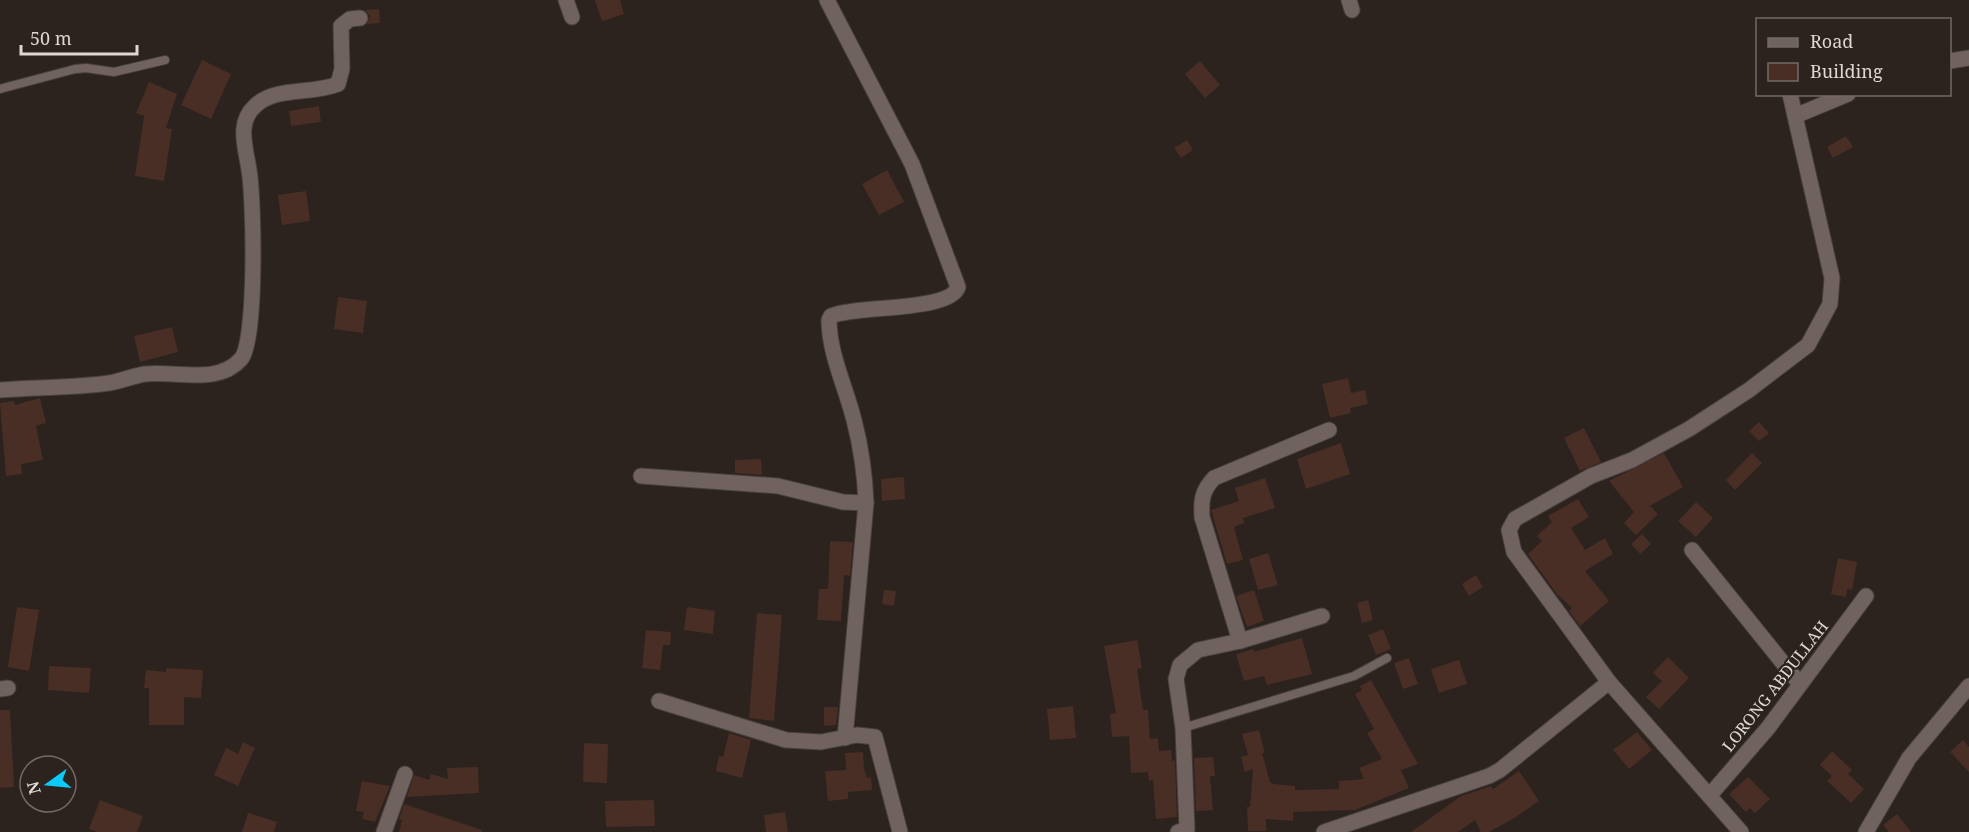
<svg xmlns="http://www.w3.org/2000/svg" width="1969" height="832" font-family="'Noto Serif',serif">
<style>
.building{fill:#482e25}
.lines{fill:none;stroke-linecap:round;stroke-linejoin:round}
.service-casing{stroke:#49403d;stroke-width:10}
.minor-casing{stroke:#49403d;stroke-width:17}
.service{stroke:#70635f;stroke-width:8}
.minor{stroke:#70635f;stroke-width:15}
.labels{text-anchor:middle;stroke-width:4.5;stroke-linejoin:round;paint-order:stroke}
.street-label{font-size:16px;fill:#ded7d4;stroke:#2c221e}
</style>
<rect width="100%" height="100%" fill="#2c221e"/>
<!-- building -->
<g class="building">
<path d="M595,0H620L624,14L602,21Z"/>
<path d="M379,9L380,23L367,24L370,16L365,10Z"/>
<path d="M202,60L231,74L211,119L181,105Z"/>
<path d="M1200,61L1220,85L1205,98L1185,74Z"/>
<path d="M149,82L177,94L166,128L172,129L164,181L135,176L144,116L136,113Z"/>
<path d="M319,106L321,122L291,126L289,111Z"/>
<path d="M1846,136L1853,147L1833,158L1827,147Z"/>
<path d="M1187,140L1193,150L1181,158L1174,148Z"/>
<path d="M887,170L904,202L879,215L862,184Z"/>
<path d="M306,191L310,221L282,225L278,195Z"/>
<path d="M338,297L367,301L363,333L334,329Z"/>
<path d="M172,327L178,352L140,362L134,336Z"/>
<path d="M1348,378L1351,393L1365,390L1368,404L1350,408L1351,413L1330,418L1322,384Z"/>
<path d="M40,398L46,423L36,426L43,460L21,464L22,474L6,476L0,403L14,401L15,405Z"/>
<path d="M1759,422L1769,433L1759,441L1749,431Z"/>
<path d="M1584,428L1601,462L1580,471L1564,438Z"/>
<path d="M1341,443L1350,474L1306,489L1297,459Z"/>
<path d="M1664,453L1683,487L1650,506L1658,514L1636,535L1624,523L1634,512L1609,481Z"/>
<path d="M1752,453L1762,463L1735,490L1726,480Z"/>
<path d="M761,459L762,475L735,473V460Z"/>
<path d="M904,477L905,499L882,501L881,479Z"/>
<path d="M1265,478L1275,508L1243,518L1244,523L1234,527L1243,560L1227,564L1211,510L1239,501L1235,488Z"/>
<path d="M1578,499L1589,517L1571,528L1585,550L1605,538L1613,554L1585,571L1609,601L1580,626L1569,611L1572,608L1557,594L1528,554L1542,541L1537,536L1552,522L1548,516Z"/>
<path d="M1696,502L1713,518L1696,537L1678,521Z"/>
<path d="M1642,534L1651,544L1640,554L1631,544Z"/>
<path d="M830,541L853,542L850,576L844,575L841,621L817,620L819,589H828Z"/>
<path d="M1268,553L1278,585L1258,590L1249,559Z"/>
<path d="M1838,558L1857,562L1852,590L1847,589L1846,597L1831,594Z"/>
<path d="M1476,575L1483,587L1469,596L1462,584Z"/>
<path d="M884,590L896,591L894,606L882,604Z"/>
<path d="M1254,590L1264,621L1247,627L1236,596Z"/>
<path d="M1368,600L1373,620L1362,623L1357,603Z"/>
<path d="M17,607L39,610L29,671L8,667Z"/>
<path d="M687,607L715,611L713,634L684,630Z"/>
<path d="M757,613L782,615L774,721L749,718Z"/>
<path d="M1383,629L1391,649L1376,655L1368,635Z"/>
<path d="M646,630L671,632L670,645H663L660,670L642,668Z"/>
<path d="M1302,638L1312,674L1267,685L1264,676L1244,681L1236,654L1254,649V652Z"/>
<path d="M1137,640L1142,668L1137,669L1143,710H1148L1150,739L1158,738L1159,751L1171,750L1172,761L1175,760L1177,817L1156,819L1153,780L1149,781L1148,772L1131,773L1129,736L1112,737L1110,714L1116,713L1104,646Z"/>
<path d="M1668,657L1689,678L1659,709L1646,697L1662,681L1653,673Z"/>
<path d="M1409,658L1418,684L1403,689L1394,663Z"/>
<path d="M1459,660L1467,684L1439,693L1431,669Z"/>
<path d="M49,666L91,668L89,693L48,690Z"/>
<path d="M166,668L203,670L201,698L184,697V725H149V688H144L146,670L166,672Z"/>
<path d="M1371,680L1418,764L1401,770L1409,788L1355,810L1293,812V821L1266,819V831H1248L1247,807H1250L1253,769L1245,772L1241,757L1248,755L1242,734L1259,730L1265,753H1262L1270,782L1273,784L1295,786V790L1339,789V781L1364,779L1359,768L1382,759L1367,733L1374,729L1355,694L1362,690L1360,686Z"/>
<path d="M1073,706L1076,738L1050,740L1047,709Z"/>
<path d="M824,707H838L836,725L824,726Z"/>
<path d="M0,710H10L14,787L0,788Z"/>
<path d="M1637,732L1652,750L1629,769L1613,750Z"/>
<path d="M729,733L751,740L742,778L716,771L719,756L723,757Z"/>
<path d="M1963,740L1969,747V772L1950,752Z"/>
<path d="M243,742L255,748L238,786L214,775L226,748L238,754Z"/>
<path d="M584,743L608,744L607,783L583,782Z"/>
<path d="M1832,751L1852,770L1848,774L1864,789L1851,803L1827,781L1832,776L1820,765Z"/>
<path d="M863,752L864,769L867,778L871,777L872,790L848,792V799L828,801L825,771L846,770L845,753Z"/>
<path d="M1213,757L1215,776H1210L1213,810L1196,811L1194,758Z"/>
<path d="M478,767L479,793L407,797L414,775L429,780L431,774L448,779L447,768Z"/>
<path d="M1519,771L1539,801L1516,817L1489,832H1481L1475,820L1458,832H1411L1461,796L1491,786L1493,789Z"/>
<path d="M1748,777L1770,799L1755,813L1750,808L1746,812L1729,794Z"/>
<path d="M362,781L390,786L375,822L362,819L364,812L356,811Z"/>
<path d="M100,800L143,816L137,832H97L89,829Z"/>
<path d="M654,800L655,826L606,827L605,801Z"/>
<path d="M404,804L482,830V832H399L402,820L399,819Z"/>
<path d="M785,812L788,832H766L764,815Z"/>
<path d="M248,813L277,822L274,832H242Z"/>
<path d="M1897,814L1911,832H1889L1883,825Z"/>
</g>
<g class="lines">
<defs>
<g id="service">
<path d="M0,89L75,69L86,68L114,72L165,60"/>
<path d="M1183,728L1354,676L1387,658"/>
</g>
<g id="minor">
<path d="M566,0L572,17"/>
<path d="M827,0L912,164L958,287C950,312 856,305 831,316L829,320C829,353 846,388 854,420C861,447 865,475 866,503L845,738"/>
<path d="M1349,0L1352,10"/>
<path d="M1950,61L1969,58"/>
<path d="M1795,116L1848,94"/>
<path d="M0,390C36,387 74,388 109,383C121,381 133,376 145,374C175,370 217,386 241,359C257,341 254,199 249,170C246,148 236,123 255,106C276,86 312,95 338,84L342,69L341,26L350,19L360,18"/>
<path d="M641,476L778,486L843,502L866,503"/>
<path d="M1692,550L1800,684"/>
<path d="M1240,641L1202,517C1201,500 1202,491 1214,478L1329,430"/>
<path d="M0,689L8,688"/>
<path d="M659,701L786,740L821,742L857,735L875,737L900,832"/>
<path d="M1710,795L1768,728L1866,596"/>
<path d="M384,832L405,774"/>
<path d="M1178,832L1187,829L1183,728L1176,679L1180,665L1198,650L1240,641L1322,616"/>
<path d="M1324,832L1489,776L1500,770L1609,682"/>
<path d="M1741,832L1609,682L1514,552L1509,530L1515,519L1591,476L1632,460L1689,429L1749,390L1808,345L1830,304L1832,278L1790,94"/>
<path d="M1866,832L1909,758L1969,686"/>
</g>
</defs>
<!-- service casing -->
<use href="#service" class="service-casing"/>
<!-- minor casing -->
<use href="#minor" class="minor-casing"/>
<!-- service -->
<use href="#service" class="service"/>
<!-- minor -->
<use href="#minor" class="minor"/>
</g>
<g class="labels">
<!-- street labels -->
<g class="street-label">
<text transform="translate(1775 686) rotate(-52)" y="6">LORONG ABDULLAH</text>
</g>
</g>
<!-- legend -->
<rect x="1756" y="18" width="195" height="78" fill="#2c221e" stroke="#736a67" stroke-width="1.5"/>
<rect x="1768" y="38" width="30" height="9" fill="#70635f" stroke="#736a67" stroke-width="1.5"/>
<text x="1810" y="48" font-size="18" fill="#ded7d4">Road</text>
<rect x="1768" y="63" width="30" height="18" fill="#482e25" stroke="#736a67" stroke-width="1.5"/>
<text x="1810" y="78" font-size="18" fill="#ded7d4">Building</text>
<!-- north arrow -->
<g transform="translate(48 784) rotate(255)"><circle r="28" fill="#2c221e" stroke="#736a67" stroke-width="1.5"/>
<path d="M0-4.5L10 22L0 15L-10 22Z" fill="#0ccafa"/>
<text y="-9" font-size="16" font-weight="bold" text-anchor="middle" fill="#ded7d4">N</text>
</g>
<!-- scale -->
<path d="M21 45v9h116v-9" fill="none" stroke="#ded7d4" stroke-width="3"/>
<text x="30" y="45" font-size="18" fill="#ded7d4" stroke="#2c221e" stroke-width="4.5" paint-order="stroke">50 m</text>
</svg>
